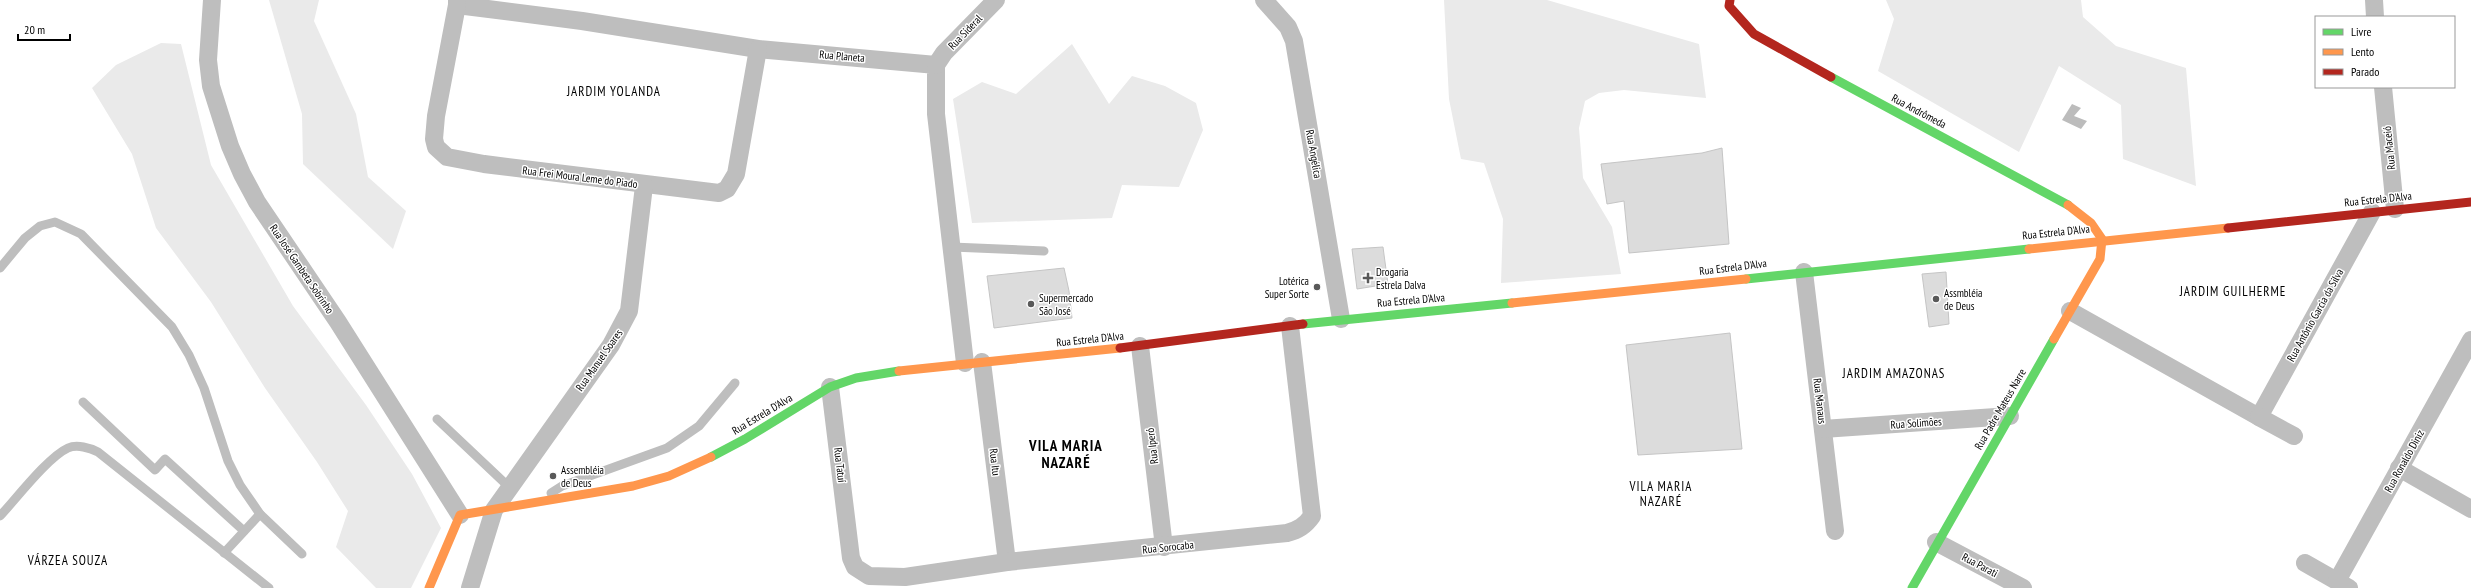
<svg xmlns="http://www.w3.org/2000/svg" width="2471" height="588" font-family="'PT Sans Narrow',sans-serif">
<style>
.green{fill:#eaeaea}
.water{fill:#bcbcbc}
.building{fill:#dcdcdc;stroke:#c5c5c5}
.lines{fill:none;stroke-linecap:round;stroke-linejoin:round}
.lane{stroke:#bebebe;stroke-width:9}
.street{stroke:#bebebe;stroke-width:18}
.fast{stroke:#63d668;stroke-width:9}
.slow{stroke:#ff974d;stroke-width:9}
.jam{stroke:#b3261e;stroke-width:9}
.poi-dot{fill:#595959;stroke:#fff;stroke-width:1.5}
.labels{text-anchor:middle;stroke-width:3;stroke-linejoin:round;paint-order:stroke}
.street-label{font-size:11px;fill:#000;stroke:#fff}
.poi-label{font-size:11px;fill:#000;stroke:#fff;text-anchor:start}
.quarter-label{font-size:13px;letter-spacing:1px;fill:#000;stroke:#fff}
.district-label{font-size:15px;font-weight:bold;letter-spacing:1px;fill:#000;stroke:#fff}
</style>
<rect width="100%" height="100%" fill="#fff"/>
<!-- green -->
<g class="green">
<path d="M269,0H319L314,21L356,114L368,177L406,211L393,249L303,164L302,114Z"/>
<path d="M1444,0H1547L1699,44L1706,98L1624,90L1599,93L1585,101L1579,128L1583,178L1612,227L1621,274L1501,283L1503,219L1484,163L1461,159L1449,99Z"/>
<path d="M1886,0H2081L2083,17L2116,46L2186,68L2196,186L2123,159L2121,105L2059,66L2019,152L1878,71L1894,19Z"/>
<path d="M161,43L181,44L211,165L293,306L366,405L412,474L441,528L411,588H376L336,547L348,511L317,462L265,388L211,302L156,228L132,154L92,88L116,65Z"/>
<path d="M1072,44L1109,104L1132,76L1165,86L1196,103L1203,130L1179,187L1122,185L1112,218L972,223L953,99L982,82L1016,94Z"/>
</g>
<!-- water -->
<path class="water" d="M2072,104L2081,108L2074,116L2087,121L2081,129L2062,120Z"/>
<!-- building -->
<g class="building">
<path d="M1722,148L1729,244L1629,253L1624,201L1607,204L1601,164L1702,153Z"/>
<path d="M1383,247L1388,284L1357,289L1352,249Z"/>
<path d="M1064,268L1069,291L1072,318L994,328L987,276Z"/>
<path d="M1946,272L1949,324L1929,327L1922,274Z"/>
<path d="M1730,333L1742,449L1638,455L1626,345Z"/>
</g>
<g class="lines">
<!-- lane -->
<g class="lane">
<path d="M952,247L1044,251"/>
<path d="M0,268L25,238L40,226L55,222L81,234L172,327L189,355L204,388L228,461L240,485L260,514L302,554"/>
<path d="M83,402L155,470L165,459L244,531"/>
<path d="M437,419L509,487"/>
<path d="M551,493L562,486L667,448L699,426L735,383"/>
<path d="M0,516C16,499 48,457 68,448C77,444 90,448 98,452L269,588"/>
<path d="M224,553L260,514"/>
</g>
<!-- street -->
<g class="street">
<path d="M212,0L208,60L211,86L230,146L242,174L257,202L338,322L460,515"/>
<path d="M457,0V5L582,21L758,49L936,65V114L965,363"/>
<path d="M1264,0L1288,27L1294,41L1341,319"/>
<path d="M2374,0L2375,17"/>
<path d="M457,5L436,116L434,139L436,147L447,157L484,164L719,193L727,189L736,174L758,49"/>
<path d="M936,65L944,53L996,0"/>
<path d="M2383,87L2395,209"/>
<path d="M1804,272L1835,531"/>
<path d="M2070,311L2259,417L2372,212"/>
<path d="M1140,346L1164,547"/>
<path d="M982,362L1007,562"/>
<path d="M830,387L851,558L855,567L869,576L905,577L1007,562L1287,533C1298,530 1305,526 1312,516L1290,326"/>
<path d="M2259,417L2294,436"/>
<path d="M1823,429L2010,416"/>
<path d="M2399,468L2471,509"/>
<path d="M1936,542L2023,588"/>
<path d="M2305,563L2349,588"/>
<path d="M2337,581L2471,340"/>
<path d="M470,588L494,510L611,345L629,311L644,186"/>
</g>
<!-- fast -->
<g class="fast">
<path d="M1831,77L2068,205"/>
<path d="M1746,279L2029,249"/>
<path d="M1303,324L1512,303"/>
<path d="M711,457L745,439L830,387L856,378L899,371"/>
<path d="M1912,588L2054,339"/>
</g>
<!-- slow -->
<g class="slow">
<path d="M2029,249L2228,228"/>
<path d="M1512,303L1746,279"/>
<path d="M2054,339L2100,259L2102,239L2091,223L2068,205"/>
<path d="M899,371L1120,348"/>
<path d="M429,588L460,515L633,486L669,476L711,457"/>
</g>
<!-- jam -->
<g class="jam">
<path d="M1730,0L1729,6L1754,34L1831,77"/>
<path d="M2228,228L2471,202"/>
<path d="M1120,348L1303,324"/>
</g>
</g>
<!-- markers -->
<g class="poi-dot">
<path d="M1366 272h4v4h4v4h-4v4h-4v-4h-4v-4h4z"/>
<circle cx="1317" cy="287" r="4"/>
<circle cx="1936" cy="299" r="4"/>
<circle cx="1031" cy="304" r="4"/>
<circle cx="553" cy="476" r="4"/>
</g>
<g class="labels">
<!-- street labels -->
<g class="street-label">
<text transform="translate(965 32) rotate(-46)" y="4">Rua Sideral</text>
<text transform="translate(842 56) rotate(5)" y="4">Rua Planeta</text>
<text transform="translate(1919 111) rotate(28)" y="4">Rua Andrômeda</text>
<text transform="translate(2389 148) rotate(-96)" y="4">Rua Maceió</text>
<text transform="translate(1314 154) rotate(80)" y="4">Rua Angélica</text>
<text transform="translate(580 177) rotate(7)" y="4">Rua Frei Moura Leme do Piado</text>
<text transform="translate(2378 199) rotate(-6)" y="4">Rua Estrela D'Alva</text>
<text transform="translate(2056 232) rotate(-6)" y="4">Rua Estrela D'Alva</text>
<text transform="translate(1733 267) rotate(-7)" y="4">Rua Estrela D'Alva</text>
<text transform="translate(302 269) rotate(56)" y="4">Rua José Gambeta Sobrinho</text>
<text transform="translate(1411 300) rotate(-5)" y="4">Rua Estrela D'Alva</text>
<text transform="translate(2315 315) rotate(-61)" y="4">Rua Antônio Garcia da Silva</text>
<text transform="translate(1090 339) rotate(-6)" y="4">Rua Estrela D'Alva</text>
<text transform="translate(599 360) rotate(-55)" y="4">Rua Manuel Soares</text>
<text transform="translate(1820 401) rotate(83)" y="4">Rua Manaus</text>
<text transform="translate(2000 409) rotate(-60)" y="4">Rua Padre Mateus Narre</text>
<text transform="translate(762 414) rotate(-31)" y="4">Rua Estrela D'Alva</text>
<text transform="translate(1916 423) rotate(-4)" y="4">Rua Solimões</text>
<text transform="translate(1152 446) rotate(-97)" y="4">Rua Iperó</text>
<text transform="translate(2404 461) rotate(-61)" y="4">Rua Ronaldo Diniz</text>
<text transform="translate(995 462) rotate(83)" y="4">Rua Itu</text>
<text transform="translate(840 465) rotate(83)" y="4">Rua Tatuí</text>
<text transform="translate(1168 547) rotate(-6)" y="4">Rua Sorocaba</text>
<text transform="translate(1980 565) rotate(28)" y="4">Rua Parati</text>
</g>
<!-- poi labels -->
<g class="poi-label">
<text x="1376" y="276">Drogaria<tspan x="1376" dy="13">Estrela Dalva</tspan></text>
<text x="1309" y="285" text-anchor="end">Lotérica<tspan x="1309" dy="13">Super Sorte</tspan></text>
<text x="1944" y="297">Assmbléia<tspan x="1944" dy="13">de Deus</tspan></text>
<text x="1039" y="302">Supermercado<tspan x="1039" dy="13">São José</tspan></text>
<text x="561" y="474">Assembléia<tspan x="561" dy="13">de Deus</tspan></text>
</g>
<!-- quarter labels -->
<g class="quarter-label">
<text x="614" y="96">JARDIM YOLANDA</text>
<text x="2233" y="296">JARDIM GUILHERME</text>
<text x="1894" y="378">JARDIM AMAZONAS</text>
<text x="1661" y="491">VILA MARIA<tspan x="1661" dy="15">NAZARÉ</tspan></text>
<text x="68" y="565">VÁRZEA SOUZA</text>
</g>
<!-- district labels -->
<g class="district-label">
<text x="1066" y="451">VILA MARIA<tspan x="1066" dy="17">NAZARÉ</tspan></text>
</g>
</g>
<!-- legend -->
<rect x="2315" y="16" width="140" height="72" fill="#ffffff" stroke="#999999"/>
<rect x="2323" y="29" width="20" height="6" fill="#63d668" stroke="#999999"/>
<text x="2351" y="36" font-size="12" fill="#000000">Livre</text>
<rect x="2323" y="49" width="20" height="6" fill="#ff974d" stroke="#999999"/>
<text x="2351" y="56" font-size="12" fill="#000000">Lento</text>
<rect x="2323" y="69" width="20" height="6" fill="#b3261e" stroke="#999999"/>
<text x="2351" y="76" font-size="12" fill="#000000">Parado</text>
<!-- scale -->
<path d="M18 34v6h52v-6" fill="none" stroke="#000000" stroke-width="2"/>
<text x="24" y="34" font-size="12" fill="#000000" stroke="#ffffff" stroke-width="3" paint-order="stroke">20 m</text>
</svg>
